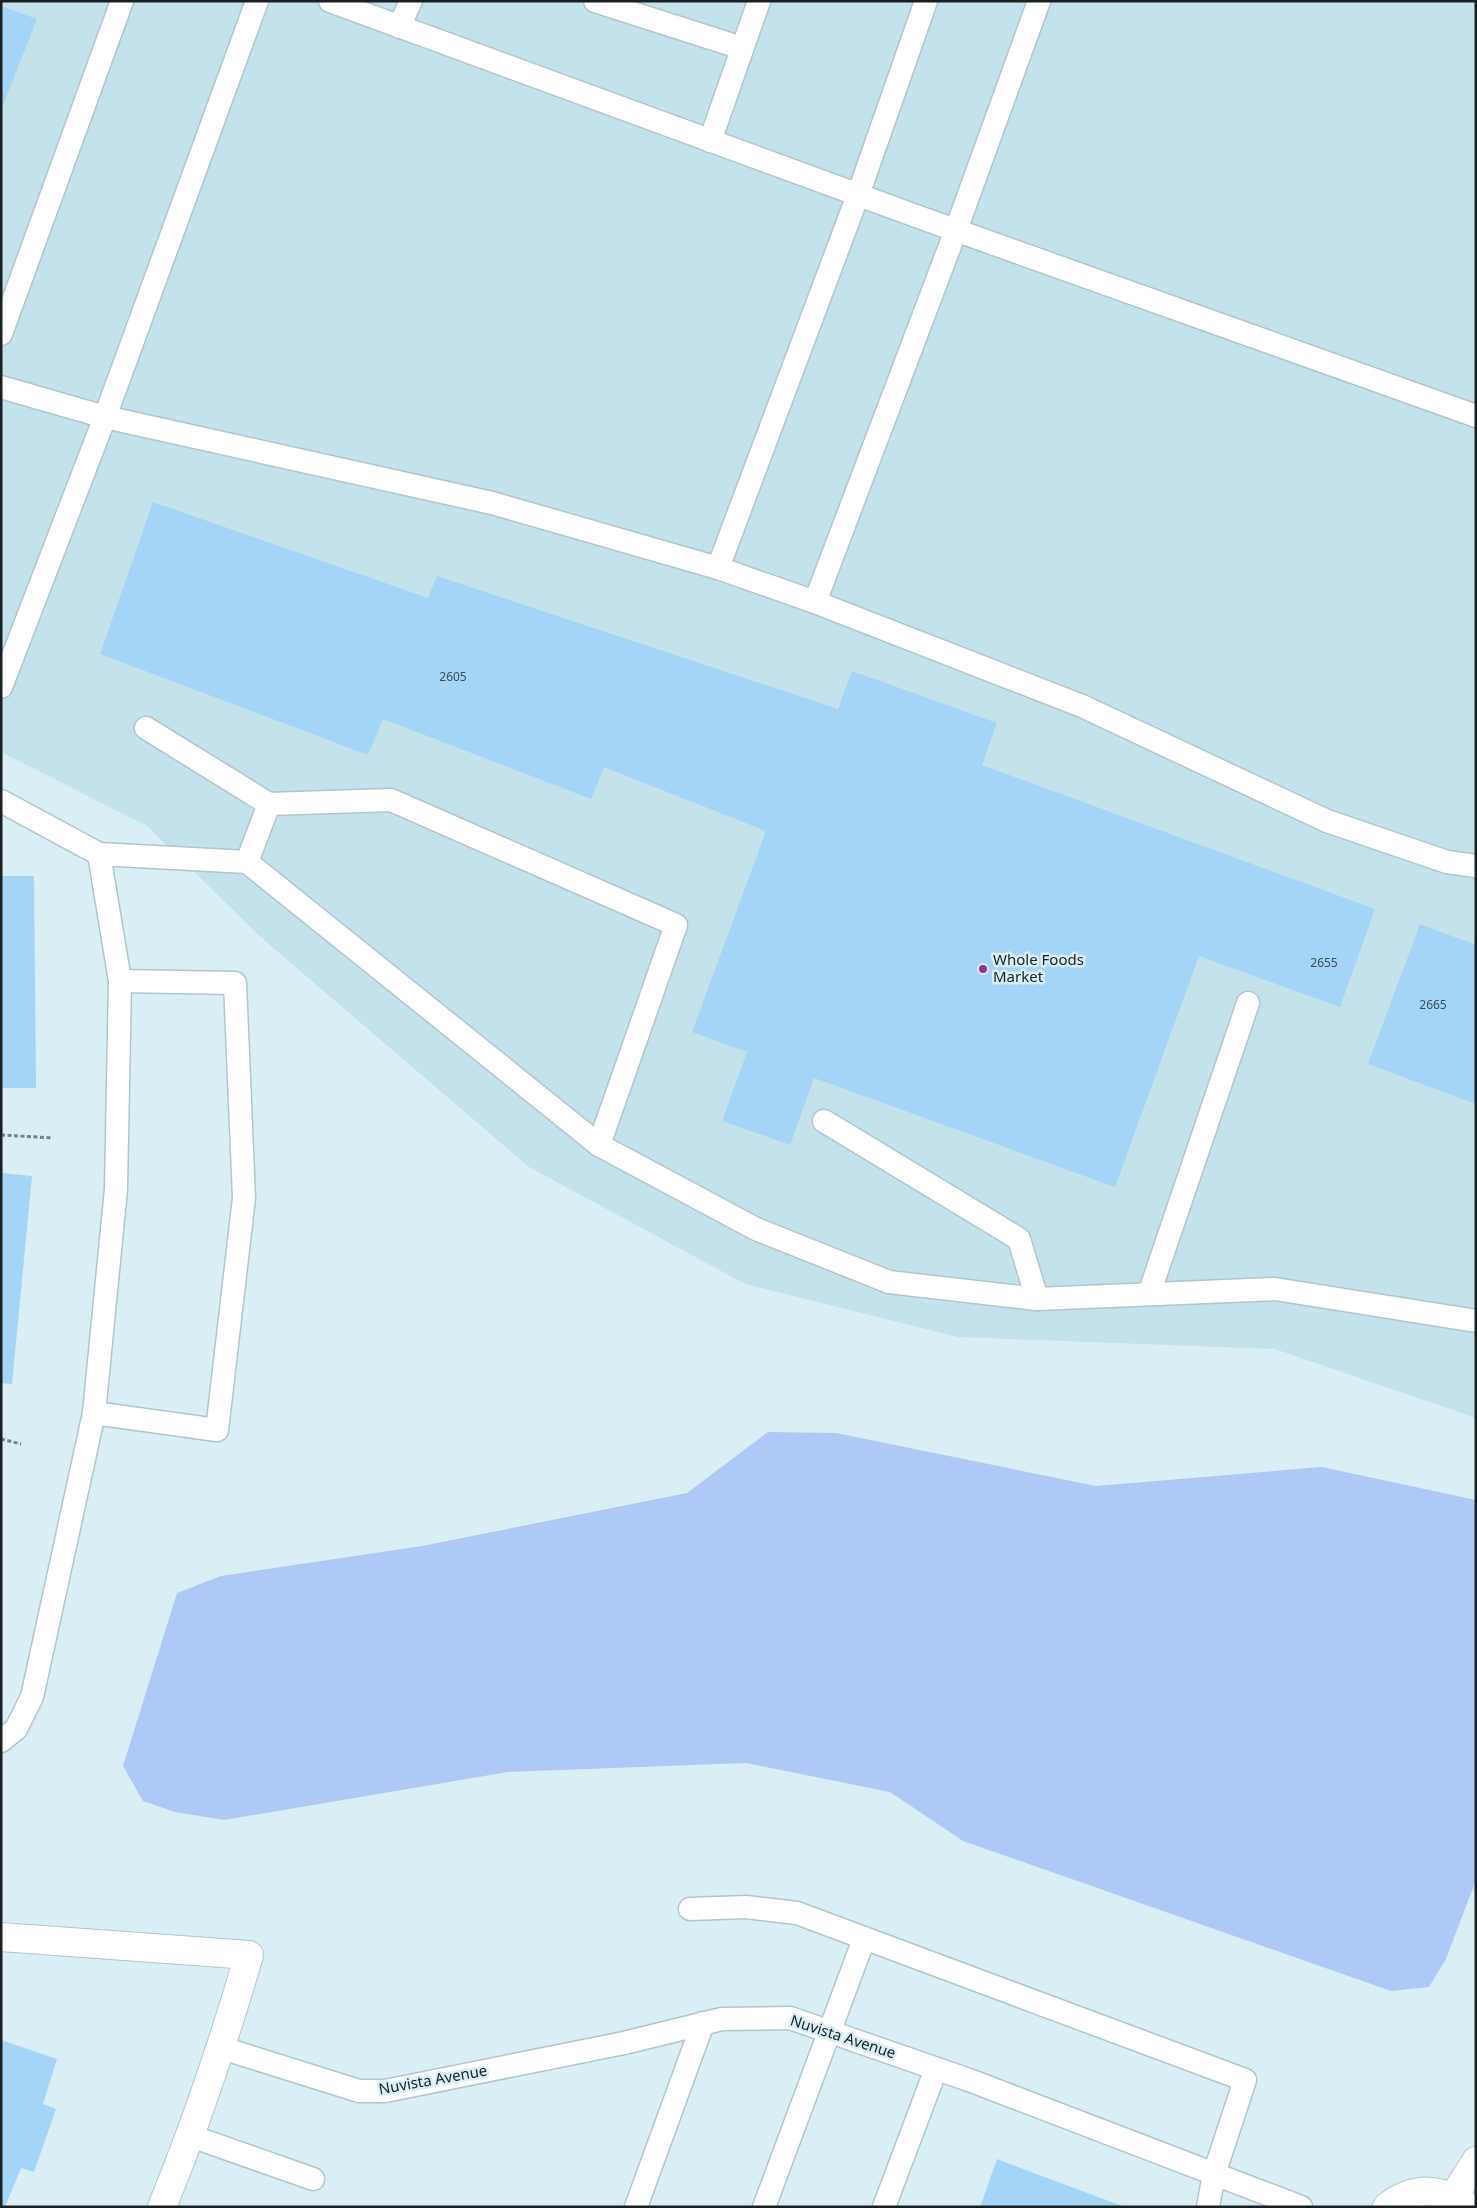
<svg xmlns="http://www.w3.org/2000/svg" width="1477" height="2208" font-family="'Noto Sans',sans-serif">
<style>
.built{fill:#c4e2eb}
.water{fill:#aec9f5}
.building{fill:#a4d5f6}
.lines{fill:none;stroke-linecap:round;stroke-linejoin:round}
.service-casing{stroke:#b1c6cc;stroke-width:25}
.minor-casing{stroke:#b1c6cc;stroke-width:30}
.path{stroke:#748387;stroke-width:3;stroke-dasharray:4 2.5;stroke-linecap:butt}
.service{stroke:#fff;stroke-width:22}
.minor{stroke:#fff;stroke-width:28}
.poi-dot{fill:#953298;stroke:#d9eff5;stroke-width:2}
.labels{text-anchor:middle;stroke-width:5;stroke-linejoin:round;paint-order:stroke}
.number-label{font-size:12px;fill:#3b4d57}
.poi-label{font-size:15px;fill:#182022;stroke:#d9eff5;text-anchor:start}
.street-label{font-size:15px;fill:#182022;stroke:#d9eff5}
</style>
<rect width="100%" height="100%" fill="#d9eff5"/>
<!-- built -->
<path class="built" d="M1,1H1476V1418L1275,1349L958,1337L745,1284L529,1167L264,940L147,826L1,752Z"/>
<!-- water -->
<path class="water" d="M768,1432L836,1433L1096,1486L1322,1467L1476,1500V1880L1446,1959L1429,1987L1391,1991L963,1841L890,1792L746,1763L508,1772L224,1820L175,1812L143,1801L123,1766L177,1593L221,1576L422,1546L687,1493Z"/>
<!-- building -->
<g class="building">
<path d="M1,6L37,19L1,110Z"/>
<path d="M153,502L428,598L437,576L838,709L852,671L997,723L982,765L1375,909L1340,1007L1199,956L1115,1187L814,1078L790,1145L722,1121L747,1052L692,1032L766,831L604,767L591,799L383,719L368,755L100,654Z"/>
<path d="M1,876H34L36,1088H1Z"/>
<path d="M1420,924L1476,945V1104L1368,1064Z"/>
<path d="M1,1173L32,1176L12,1384L1,1383Z"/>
<path d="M1,2040L57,2059L43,2104L56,2109L34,2172L21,2168L5,2207H1Z"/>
<path d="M997,2159L1125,2207H980Z"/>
</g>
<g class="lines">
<defs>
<g id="service">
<path d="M330,1L916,216L1476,416"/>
<path d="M595,1L742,48"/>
<path d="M399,27L411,1"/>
<path d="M710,141L759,1"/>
<path d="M1,334L122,1"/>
<path d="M1,387L105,417L492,503L718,568L815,602L1082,706L1327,821L1447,862L1476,866"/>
<path d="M718,568L858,195L926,1"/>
<path d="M815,602L956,230L1039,1"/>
<path d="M1,687L105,417L257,1"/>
<path d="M146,728L269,804L391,800L676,925L599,1145"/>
<path d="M1,801L99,854L247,862L599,1145L756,1229L889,1282L1037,1299L1275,1289L1476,1321"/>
<path d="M247,862L269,804"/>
<path d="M824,1121L1019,1239L1037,1299"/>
<path d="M1149,1294L1248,1003"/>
<path d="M94,1413L217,1430L244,1198L235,983L120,981"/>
<path d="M1,1741L16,1729L32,1697L94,1413L116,1189L120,981L99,854"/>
<path d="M690,1909L746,1907L797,1913L1245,2080L1214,2174L1208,2207"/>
<path d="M222,2048L359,2091H385L624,2043L722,2019L790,2018L969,2080L1301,2207"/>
<path d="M191,2136L313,2179"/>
<path d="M636,2207L703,2023"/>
<path d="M764,2207L864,1939"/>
<path d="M884,2207L936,2069"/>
</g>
<g id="minor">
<path d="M1,1937L249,1955C224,2041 196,2124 162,2207"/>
<path d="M1454,2196L1476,2161"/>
<path d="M1387,2207C1414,2186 1441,2187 1468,2207"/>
</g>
</defs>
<!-- service casing -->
<use href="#service" class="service-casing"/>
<!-- minor casing -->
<use href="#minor" class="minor-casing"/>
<!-- path -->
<g class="path">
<path d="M1,1135L53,1138"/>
<path d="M1,1439L21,1444"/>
</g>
<!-- service -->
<use href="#service" class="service"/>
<!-- minor -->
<use href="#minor" class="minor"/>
</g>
<!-- markers -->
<circle class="poi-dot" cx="983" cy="969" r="5"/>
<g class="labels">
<!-- number labels -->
<g class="number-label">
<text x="453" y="681">2605</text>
<text x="1324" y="967">2655</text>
<text x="1433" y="1009">2665</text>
</g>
<!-- poi labels -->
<g class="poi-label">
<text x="993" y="965">Whole Foods<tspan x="993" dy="17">Market</tspan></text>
</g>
<!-- street labels -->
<g class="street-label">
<text transform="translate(843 2037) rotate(18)" y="5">Nuvista Avenue</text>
<text transform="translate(433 2080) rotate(-10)" y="5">Nuvista Avenue</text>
</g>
</g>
<!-- border -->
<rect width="1477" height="2208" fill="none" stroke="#182022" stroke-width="5"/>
</svg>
